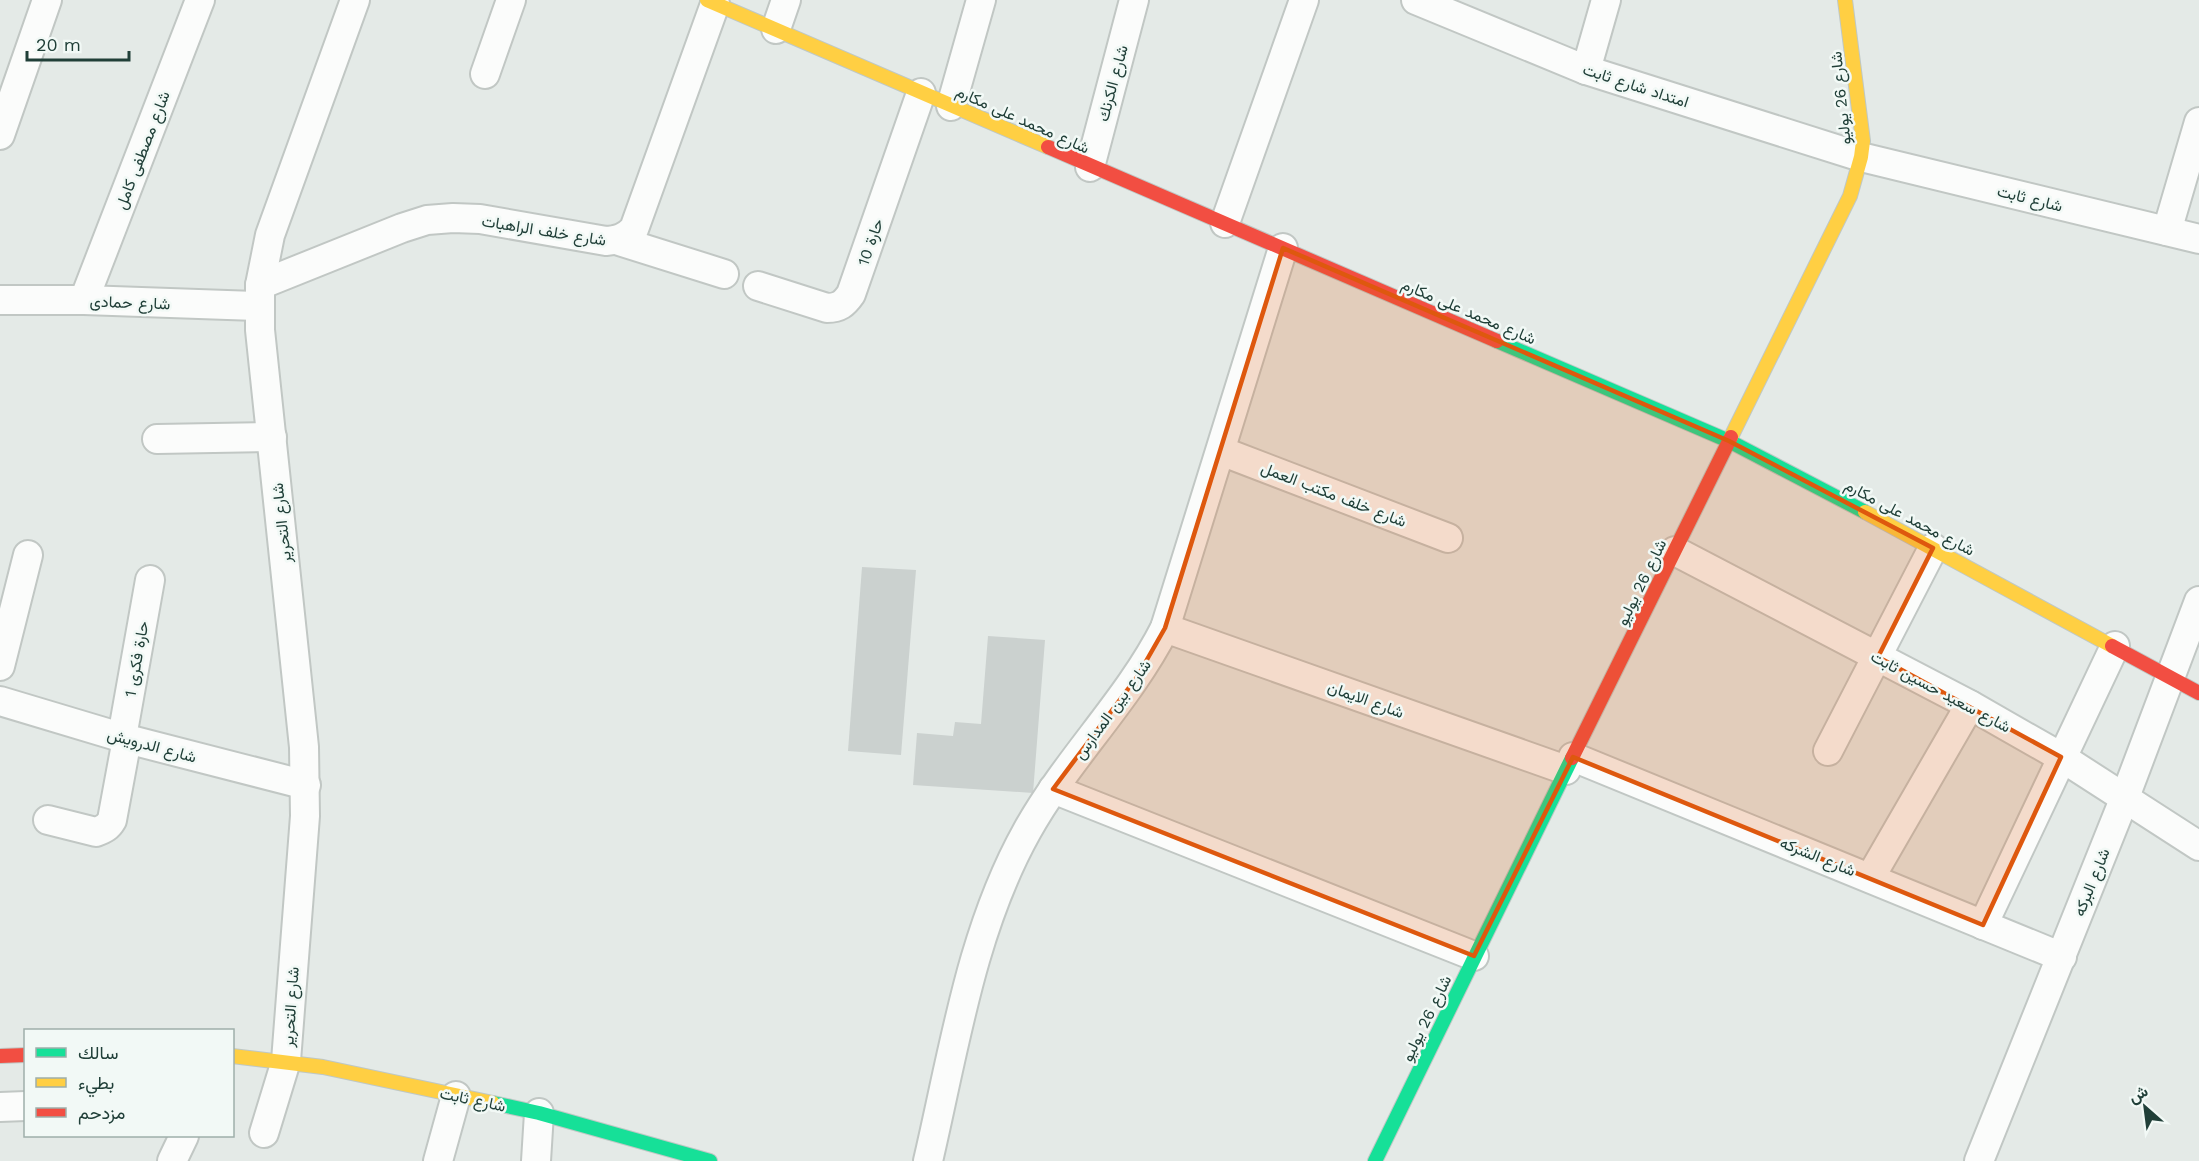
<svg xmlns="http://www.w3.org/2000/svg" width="2199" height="1161" font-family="'Work Sans',Vazirmatn,sans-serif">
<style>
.building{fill:#cbd1cf}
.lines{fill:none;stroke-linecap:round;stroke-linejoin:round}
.street-casing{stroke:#c1c7c4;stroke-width:32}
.fast-casing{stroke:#bfc8c5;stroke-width:16}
.slow-casing{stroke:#bfc8c5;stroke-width:16}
.jam-casing{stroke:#bfc8c5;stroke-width:16}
.street{stroke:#fbfcfb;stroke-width:28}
.fast{stroke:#16e098;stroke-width:14}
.slow{stroke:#ffcf43;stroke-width:14}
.jam{stroke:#f24e42;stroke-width:14}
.marked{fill:#de580e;fill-opacity:0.2;stroke:#de580e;stroke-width:4.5;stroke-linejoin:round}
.labels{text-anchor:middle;stroke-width:5;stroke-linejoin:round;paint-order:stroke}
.street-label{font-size:16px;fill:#203f38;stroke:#f2f9f6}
</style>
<rect width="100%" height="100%" fill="#e4eae7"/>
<!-- building -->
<g class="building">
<path d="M862,567L916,570L901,755L848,751Z"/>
<path d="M988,636L1045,640L1033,793L913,785L917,733L953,736L955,722L981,724Z"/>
</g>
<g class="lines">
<defs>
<g id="street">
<path d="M1416,0L1586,70L1861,157L2199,239"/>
<path d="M776,29L786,0"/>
<path d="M1586,70L1606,0"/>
<path d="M485,74L511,0"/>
<path d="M951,106L981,0"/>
<path d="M0,135L47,0"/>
<path d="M1090,167L1134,0"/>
<path d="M1225,223L1304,0"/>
<path d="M2167,231L2199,122"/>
<path d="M616,240L724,274"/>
<path d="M260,285L402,228L427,220L453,218L480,219L606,241C618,240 625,238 634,229L715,4"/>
<path d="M758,286L827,308C839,308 844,304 851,294L921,93"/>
<path d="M0,300H84L259,306"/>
<path d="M84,300L200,0"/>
<path d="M157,439L272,437"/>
<path d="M1221,451L1448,538"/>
<path d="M1675,551L1970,705L2061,757L2199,846"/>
<path d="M1165,628L1566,770"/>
<path d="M0,666L28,555"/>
<path d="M0,701L127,739L306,785"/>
<path d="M122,737L150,580"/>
<path d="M1828,751L1933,548"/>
<path d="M1573,757L2062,957"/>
<path d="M1053,789L1474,956"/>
<path d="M48,820L96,832C104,829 108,827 112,820L127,739"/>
<path d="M1870,878L1970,705"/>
<path d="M1983,925L2115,646"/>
<path d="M0,1107L26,1106"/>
<path d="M264,1133L286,1061L305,816L304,747L260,330V285L270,235L355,0"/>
<path d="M172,1161L184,1136"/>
<path d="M438,1161L456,1096"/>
<path d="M536,1161L539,1113"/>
<path d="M928,1161C954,1050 971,931 1027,831C1067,759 1128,701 1165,628L1283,248"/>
<path d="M1979,1161L2125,797L2199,601"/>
</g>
<g id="fast">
<path d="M1497,341L1729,441L1865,512"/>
<path d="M493,1103L539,1113L710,1161"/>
<path d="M1375,1161L1572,758"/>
</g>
<g id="slow">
<path d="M707,0L1048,147"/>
<path d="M1731,437L1850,196L1861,157L1863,141L1845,0"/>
<path d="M1865,512L2112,646"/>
<path d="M232,1056L323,1067L493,1103"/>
</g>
<g id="jam">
<path d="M1048,147L1497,341"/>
<path d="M2112,646L2199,693"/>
<path d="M1572,758L1731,437"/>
<path d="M0,1056L26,1055"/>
</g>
</defs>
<!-- street casing -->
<use href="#street" class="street-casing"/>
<!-- fast casing -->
<use href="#fast" class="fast-casing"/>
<!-- slow casing -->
<use href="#slow" class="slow-casing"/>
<!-- jam casing -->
<use href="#jam" class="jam-casing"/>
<!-- street -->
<use href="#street" class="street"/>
<!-- fast -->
<use href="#fast" class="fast"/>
<!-- slow -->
<use href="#slow" class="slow"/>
<!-- jam -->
<use href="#jam" class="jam"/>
</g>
<!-- marked area -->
<path class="marked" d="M1283,248L1729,441L1933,548L1878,657L2061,757L1983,925L1573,757L1474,956L1053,789L1137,677L1165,628Z"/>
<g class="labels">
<!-- street labels -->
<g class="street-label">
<text transform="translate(1112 83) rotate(-75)" y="6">شارع الكرنك</text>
<text transform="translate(1636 85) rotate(18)" y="6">امتداد شارع ثابت</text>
<text transform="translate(1840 98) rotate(-96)" y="6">شارع 26 يوليو</text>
<text transform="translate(1023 119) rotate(24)" y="6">شارع محمد على مكارم</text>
<text transform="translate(142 150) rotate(-69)" y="6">شارع مصطفى كامل</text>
<text transform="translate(2030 198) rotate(14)" y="6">شارع ثابت</text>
<text transform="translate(544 230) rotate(9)" y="6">شارع خلف الراهبات</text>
<text transform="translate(870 242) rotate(-71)" y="6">حارة 10</text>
<text transform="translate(130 302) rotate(2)" y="6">شارع حمادى</text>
<text transform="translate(1469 311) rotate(23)" y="6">شارع محمد على مكارم</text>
<text transform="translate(1334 494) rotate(21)" y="6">شارع خلف مكتب العمل</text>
<text transform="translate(1910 517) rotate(28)" y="6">شارع محمد على مكارم</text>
<text transform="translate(281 523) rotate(-96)" y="6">شارع التحرير</text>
<text transform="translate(1641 582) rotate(-64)" y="6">شارع 26 يوليو</text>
<text transform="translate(136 659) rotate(-80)" y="6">حارة فكرى 1</text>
<text transform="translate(1941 691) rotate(28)" y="6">شارع سعيد حسين ثابت</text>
<text transform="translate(1366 699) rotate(20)" y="6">شارع الايمان</text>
<text transform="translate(1112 709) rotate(-54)" y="6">شارع بين المدارس</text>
<text transform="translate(152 745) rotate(15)" y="6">شارع الدرويش</text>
<text transform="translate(1818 856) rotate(22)" y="6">شارع الشركه</text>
<text transform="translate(2091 882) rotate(-68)" y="6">شارع البركه</text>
<text transform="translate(290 1007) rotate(-86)" y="6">شارع التحرير</text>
<text transform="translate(1426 1018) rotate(-64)" y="6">شارع 26 يوليو</text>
<text transform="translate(473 1099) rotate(12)" y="6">شارع ثابت</text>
</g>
</g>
<!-- legend -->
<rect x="24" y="1029" width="210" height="108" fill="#f2f9f6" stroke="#9eafaa" stroke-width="1.5"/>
<rect x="36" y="1048" width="30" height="9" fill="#16e098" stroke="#9eafaa" stroke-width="1.5"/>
<text x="78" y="1059" font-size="18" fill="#203f38">سالك</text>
<rect x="36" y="1078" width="30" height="9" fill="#ffcf43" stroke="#9eafaa" stroke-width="1.5"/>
<text x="78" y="1089" font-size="18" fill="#203f38">بطيء</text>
<rect x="36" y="1108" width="30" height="9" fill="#f24e42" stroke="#9eafaa" stroke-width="1.5"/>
<text x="78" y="1119" font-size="18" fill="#203f38">مزدحم</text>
<!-- north arrow -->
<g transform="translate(2145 1107) rotate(332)" stroke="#f2f9f6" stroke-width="4.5" paint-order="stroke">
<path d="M0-4.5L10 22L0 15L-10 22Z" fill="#203f38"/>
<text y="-9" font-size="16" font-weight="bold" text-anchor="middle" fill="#203f38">ش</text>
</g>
<!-- scale -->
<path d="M27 51v9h102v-9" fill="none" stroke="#203f38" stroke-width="3"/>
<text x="36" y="51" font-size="18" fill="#203f38" stroke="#f2f9f6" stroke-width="4.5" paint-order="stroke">20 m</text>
</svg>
